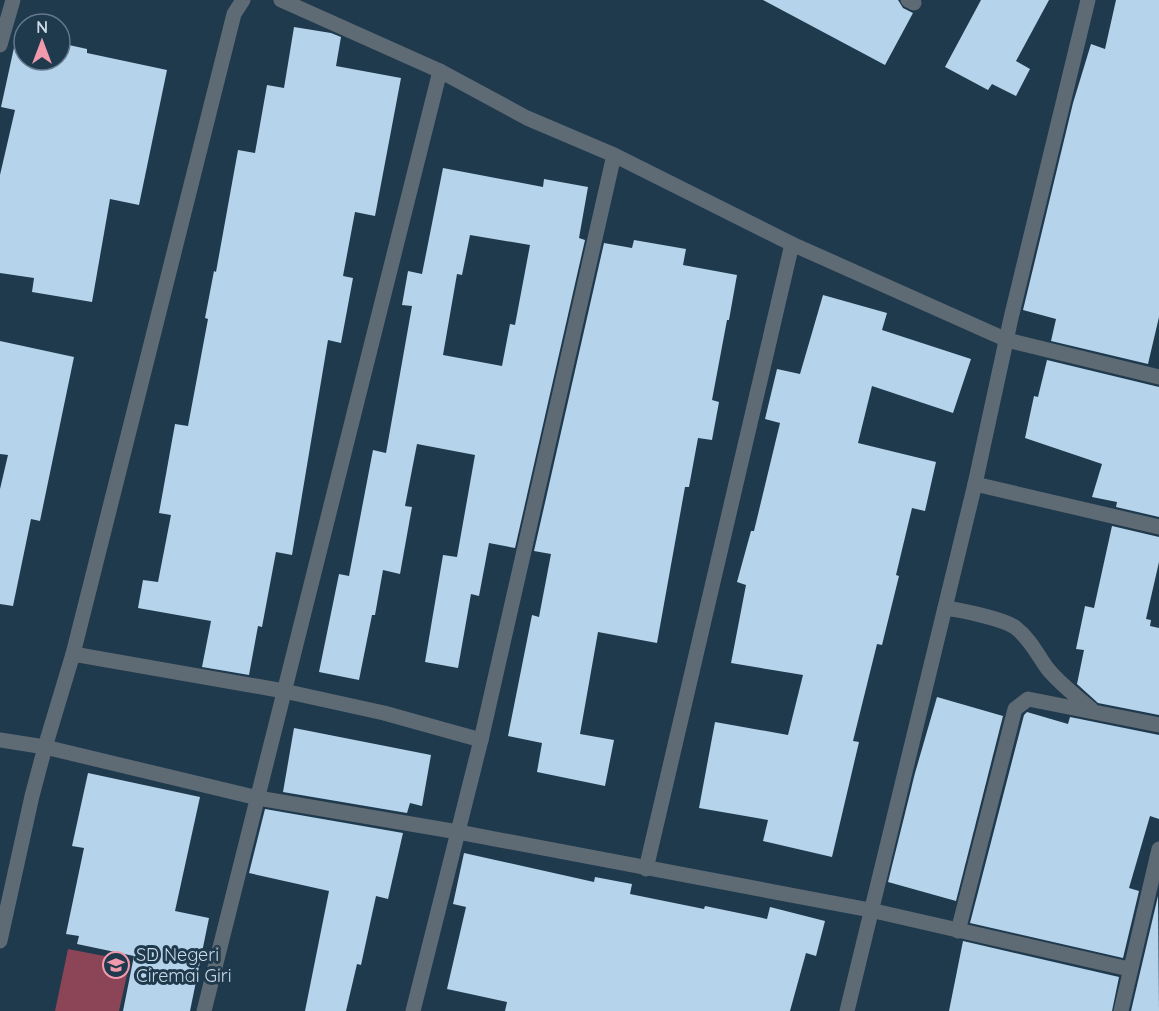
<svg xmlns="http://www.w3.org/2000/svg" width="1159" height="1011" font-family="Quicksand,sans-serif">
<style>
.green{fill:#8b4556}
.building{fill:#b5d3eb;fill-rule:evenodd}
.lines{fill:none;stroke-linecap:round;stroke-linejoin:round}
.minor{stroke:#5e6a74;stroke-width:15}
.tertiary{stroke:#5e6a74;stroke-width:15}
.labels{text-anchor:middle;stroke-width:6;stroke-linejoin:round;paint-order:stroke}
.poi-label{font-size:18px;fill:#cbdae7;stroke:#1f394d;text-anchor:start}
</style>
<rect width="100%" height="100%" fill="#1f394d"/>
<!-- green -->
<path class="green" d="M68,949L130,961L119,1011H55Z"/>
<!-- building -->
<g class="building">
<path d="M763,0H898L903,8L913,13L885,65Z"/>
<path d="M981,0H1049L1016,61L1030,69L1016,96L992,84L988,90L945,67Z"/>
<path d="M1116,0H1159V317L1148,364L1051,341L1056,319L1023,310L1073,103L1091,44L1105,49Z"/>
<path d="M294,27L331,33L341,37L336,66L401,78L375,216L355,212L343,276L353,278L341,343L328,340L292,555L276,552L262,627L258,626L249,675L202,667L211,621L138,608L143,580L158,582L171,515L159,513L175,424L188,426L208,319L205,318L214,271L216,272L238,150L255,153L267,85L284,88Z"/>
<path d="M17,34L24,35V60H60V43L87,49V53L167,70L139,205L110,199L92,302L32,292L34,278L0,273V175L15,110L1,107Z"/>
<path d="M443,168L543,187L544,179L588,187L579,238L585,240L515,548L489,543L479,596L471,594L458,668L425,662L443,555L457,557L475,455L417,444L405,506L412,507L400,574L383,570L375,615H372L359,680L319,672L339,574L349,576L373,450L386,453L412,306L402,305L408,271L422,274ZM470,235L530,245L515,325L510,324L502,366L443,355L457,274L462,275Z"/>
<path d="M634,240L686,249L683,265L737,275L729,320H727L712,400L719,402L712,440L698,438L689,487H685L657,643L598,632L580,734L614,740L605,786L537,772L542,743L508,736L532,615L539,617L551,554L534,551L604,243L632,248Z"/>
<path d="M823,295L887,313L882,330L971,359L953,413L872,386L858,443L936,462L925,511L912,508L896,575L899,576L882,645L877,644L853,741L859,742L832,857L763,841L768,820L699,808L715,722L788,735L803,675L731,663L746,585L737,582L751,531H754L780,423L765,419L777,369L800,374Z"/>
<path d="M0,341L74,357L40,521L31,519L13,606L0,604V489L8,455L0,454Z"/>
<path d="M1047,360L1159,387V517L1116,507L1117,502L1092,497L1102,464L1025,438L1034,396L1038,397Z"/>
<path d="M1112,526L1159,537V562L1146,619L1151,620L1150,626L1159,628V715L1098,703L1077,684L1084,650L1076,649L1085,606L1094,608Z"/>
<path d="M937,697L1003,716L956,901L888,882L915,773Z"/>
<path d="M1027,712L1068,724L1070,717L1159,735V819L1150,816L1129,888L1139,891L1123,958L970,923L1024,715Z"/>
<path d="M294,728L431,755L422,806L410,803L407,813L283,792Z"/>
<path d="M88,773L200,797L175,911L209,918L190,1011H123L134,956L77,944L79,936L66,934L84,848L72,846Z"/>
<path d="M265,809L403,833L388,899L376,896L361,965L357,964L346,1011H305L329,891L249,873Z"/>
<path d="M464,853L594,882L595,877L632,884L630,894L704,909L705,906L767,919L770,907L825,921L816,956L806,953L790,1011H505L507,1002L447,989L466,907L453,904Z"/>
<path d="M1158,896L1159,1011H1131Z"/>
<path d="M963,941L1119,977L1112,1011H949Z"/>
</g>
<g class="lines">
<!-- minor -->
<g class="minor">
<path d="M243,0L234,14L73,654L45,747L258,798L458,832L870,910L1129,969"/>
<path d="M281,0L440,71L527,118L614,155L792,244L1007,340L1159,377"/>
<path d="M908,0L914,3"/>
<path d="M0,45L13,0"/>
<path d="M975,484L1159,527"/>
<path d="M945,608C960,610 1005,619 1016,628C1030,639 1037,654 1047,668C1060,684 1076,696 1091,709"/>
<path d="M73,654L284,691L384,713L481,740"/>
<path d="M646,869L792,244"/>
<path d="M958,931L1015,709L1028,699L1159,725"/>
<path d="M204,1011L440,71"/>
<path d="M413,1011L481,740L614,155"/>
<path d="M847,1011L975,484L1011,318L1088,0"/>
<path d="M1121,1011L1159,849"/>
</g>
<!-- tertiary -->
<path class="tertiary" d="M0,740L45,747L32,796L0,941"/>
</g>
<!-- icons -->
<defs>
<symbol id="school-ring" viewBox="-11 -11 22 22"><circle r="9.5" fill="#1f394d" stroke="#f29aad" stroke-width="1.5"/><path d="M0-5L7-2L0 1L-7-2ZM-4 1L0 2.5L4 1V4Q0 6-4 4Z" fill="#f29aad"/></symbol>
</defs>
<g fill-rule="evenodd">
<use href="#school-ring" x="101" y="950" width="30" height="30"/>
</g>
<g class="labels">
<!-- poi labels -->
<g class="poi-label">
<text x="136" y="961">SD Negeri<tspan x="136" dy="21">Ciremai Giri</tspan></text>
</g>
</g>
<!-- north arrow -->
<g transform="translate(42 42)"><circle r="28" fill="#1f394d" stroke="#64798b" stroke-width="1.5"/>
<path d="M0-4.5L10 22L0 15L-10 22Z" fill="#f29aad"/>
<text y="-9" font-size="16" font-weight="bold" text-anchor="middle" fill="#cbdae7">N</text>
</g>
</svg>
